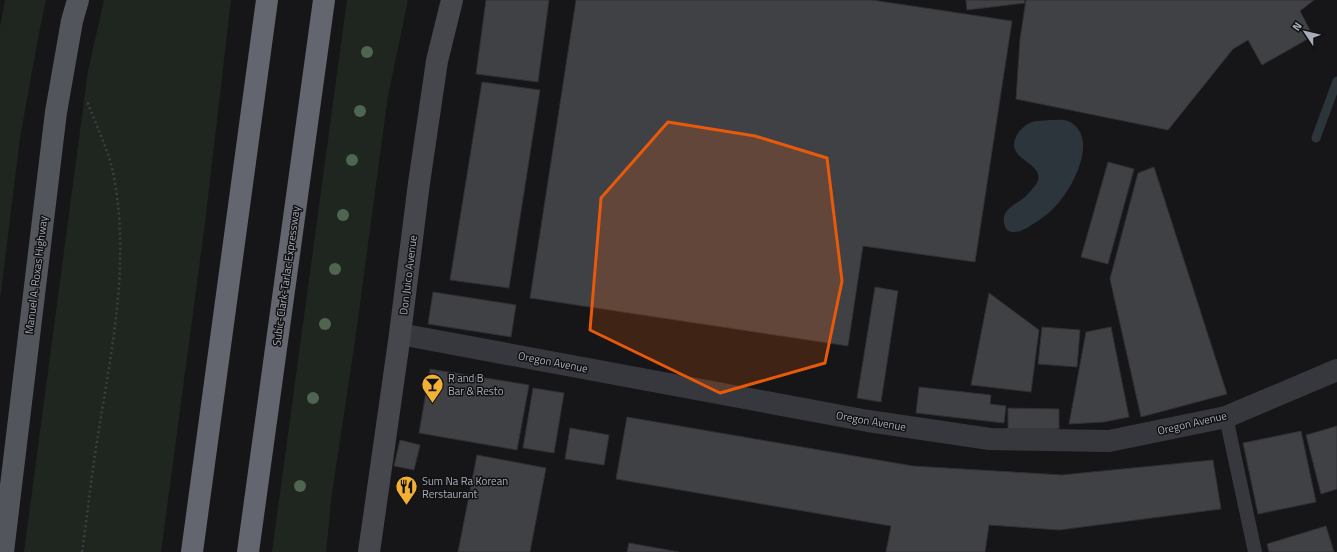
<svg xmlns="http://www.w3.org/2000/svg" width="1337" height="552" font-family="'Titillium Web',sans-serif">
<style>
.green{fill:#1e261f}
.water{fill:#2c353c}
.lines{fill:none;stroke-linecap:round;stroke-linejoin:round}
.stream{stroke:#2c353c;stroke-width:9}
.building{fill:#404145;stroke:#303034}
.path{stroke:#3d3f44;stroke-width:2.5;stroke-dasharray:2 3;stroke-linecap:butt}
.service{stroke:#37383d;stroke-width:14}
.minor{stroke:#37383d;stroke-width:22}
.secondary{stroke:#45474d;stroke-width:22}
.primary{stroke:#53555c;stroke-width:22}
.motorway{stroke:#63666e;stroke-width:22}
.tree{fill:#506452}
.marked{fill:#e8590c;fill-opacity:0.2;stroke:#e8590c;stroke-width:3;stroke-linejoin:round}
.labels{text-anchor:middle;stroke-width:3;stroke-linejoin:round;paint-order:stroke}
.street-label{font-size:11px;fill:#a8adb8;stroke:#111113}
.poi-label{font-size:11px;fill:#a8adb8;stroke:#111113;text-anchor:start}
</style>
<rect width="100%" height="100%" fill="#161618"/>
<!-- green -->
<g class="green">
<path d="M5,0H46L39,33L20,138L0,300V27Z"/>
<path d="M104,0H231L205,223L161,552H24L88,71Z"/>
<path d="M347,0H408L388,96L354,348L332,493L326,552H272Z"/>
</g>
<!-- water -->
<path class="water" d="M1050,120C1056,120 1063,119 1068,121C1099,135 1075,183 1060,201C1053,210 1043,218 1033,224C1027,228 1021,232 1014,232C1009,232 1006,230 1005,226C999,210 1015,205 1025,197C1029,193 1034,187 1037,183C1044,168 1023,162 1017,153C1008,142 1021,126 1032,122C1037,120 1045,121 1050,120Z"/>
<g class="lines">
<!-- stream -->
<path class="stream" d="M1316,138L1337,81"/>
</g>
<!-- building -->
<g class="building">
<path d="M486,0H549L538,82L476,74Z"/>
<path d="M576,0H872L1012,21L975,262L863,246L848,346L530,298Z"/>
<path d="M966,0H1024L1025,3L967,10Z"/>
<path d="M1026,0H1314L1300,11L1313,36L1262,65L1248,40L1233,49L1168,130L1016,99L1020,39Z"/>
<path d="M482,82L540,90L509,288L450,280Z"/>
<path d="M1108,162L1134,169L1108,264L1081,257Z"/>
<path d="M1154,167L1227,394L1141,417L1110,279L1138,173Z"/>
<path d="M875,287L898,291L881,402L857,398Z"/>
<path d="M433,292L516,305L511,337L428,324Z"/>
<path d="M989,293L1039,330L1031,392L971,385Z"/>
<path d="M1042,327L1080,330L1077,367L1038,364Z"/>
<path d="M1111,327L1129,417L1104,422L1069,424L1086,332Z"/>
<path d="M430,369L529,385L517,450L419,433Z"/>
<path d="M919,387L991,395L990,404L1006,406L1004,423L916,413Z"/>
<path d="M533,388L564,393L554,453L523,448Z"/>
<path d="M1008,408L1059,409V429H1008Z"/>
<path d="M627,417L913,466L1062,475L1213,460L1221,509L1059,530L989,525L985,552H886L891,526L616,479Z"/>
<path d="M1337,426V489L1321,494L1306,435Z"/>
<path d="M570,428L609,435L604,465L565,459Z"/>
<path d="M1301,431L1316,502L1258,514L1243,443Z"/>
<path d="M400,440L420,445L414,470L394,466Z"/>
<path d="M477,455L546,468L530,552H458Z"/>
<path d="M1326,526L1334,552H1269L1267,544Z"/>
<path d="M629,543L679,552H627Z"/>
</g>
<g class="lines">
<!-- path -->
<path class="path" d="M82,552C88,511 92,470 99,429C112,348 129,266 115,183C111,154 97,128 87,101"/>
<!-- service -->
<path class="service" d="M1226,417L1255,552"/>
<!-- minor -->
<path class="minor" d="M400,334L868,421L990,439L1109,441L1226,417L1337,370"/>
<!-- secondary -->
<path class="secondary" d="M369,552L400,334L419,183L437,61L452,0"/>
<!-- primary -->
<path class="primary" d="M3,552L56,112L72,21L78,0"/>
<!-- motorway -->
<g class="motorway">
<path d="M192,552L267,0"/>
<path d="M248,552L324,0"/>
</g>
</g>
<!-- trees -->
<g class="tree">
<circle cx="367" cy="52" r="6"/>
<circle cx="360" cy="111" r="6"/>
<circle cx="352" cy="160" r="6"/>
<circle cx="343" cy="215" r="6"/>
<circle cx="335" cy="269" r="6"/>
<circle cx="325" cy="324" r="6"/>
<circle cx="313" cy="398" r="6"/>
<circle cx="300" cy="486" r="6"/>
</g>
<!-- marked area -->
<path class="marked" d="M668,122L755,136L827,158L842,281L825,363L720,393L590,330L601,198Z"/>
<!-- icons -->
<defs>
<symbol id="bar-pin" viewBox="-11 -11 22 30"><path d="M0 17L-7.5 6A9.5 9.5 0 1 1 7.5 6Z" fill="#f2b134" stroke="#111113"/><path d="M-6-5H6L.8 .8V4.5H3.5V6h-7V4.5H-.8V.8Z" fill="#111"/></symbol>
<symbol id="restaurant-pin" viewBox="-11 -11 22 30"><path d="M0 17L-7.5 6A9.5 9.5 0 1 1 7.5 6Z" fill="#f2b134" stroke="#111113"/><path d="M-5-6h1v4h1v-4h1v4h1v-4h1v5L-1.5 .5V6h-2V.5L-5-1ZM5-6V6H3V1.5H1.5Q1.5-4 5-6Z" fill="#111"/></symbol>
</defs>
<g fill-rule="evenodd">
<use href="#bar-pin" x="420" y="372" width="25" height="34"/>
<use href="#restaurant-pin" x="394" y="474" width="25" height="34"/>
</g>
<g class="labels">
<!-- street labels -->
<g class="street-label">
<text transform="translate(36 275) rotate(-83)" y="4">Manuel A. Roxas Highway</text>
<text transform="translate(408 275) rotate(-83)" y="4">Don Juico Avenue</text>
<text transform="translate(286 276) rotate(-82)" y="4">Subic-Clark-Tarlac Expressway</text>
<text transform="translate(553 362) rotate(11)" y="4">Oregon Avenue</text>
<text transform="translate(871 421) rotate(10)" y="4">Oregon Avenue</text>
<text transform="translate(1192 423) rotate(-13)" y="4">Oregon Avenue</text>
</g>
<!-- poi labels -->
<g class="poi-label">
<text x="448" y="382">R and B<tspan x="448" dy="13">Bar &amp; Resto</tspan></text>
<text x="422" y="485">Sum Na Ra Korean<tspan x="422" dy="13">Rerstaurant</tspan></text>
</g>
</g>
<!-- north arrow -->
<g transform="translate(1305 32) rotate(305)" stroke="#111113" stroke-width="3" paint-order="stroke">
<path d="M0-3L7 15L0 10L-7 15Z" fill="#a8adb8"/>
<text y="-6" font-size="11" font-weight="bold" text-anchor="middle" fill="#a8adb8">N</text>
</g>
</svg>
